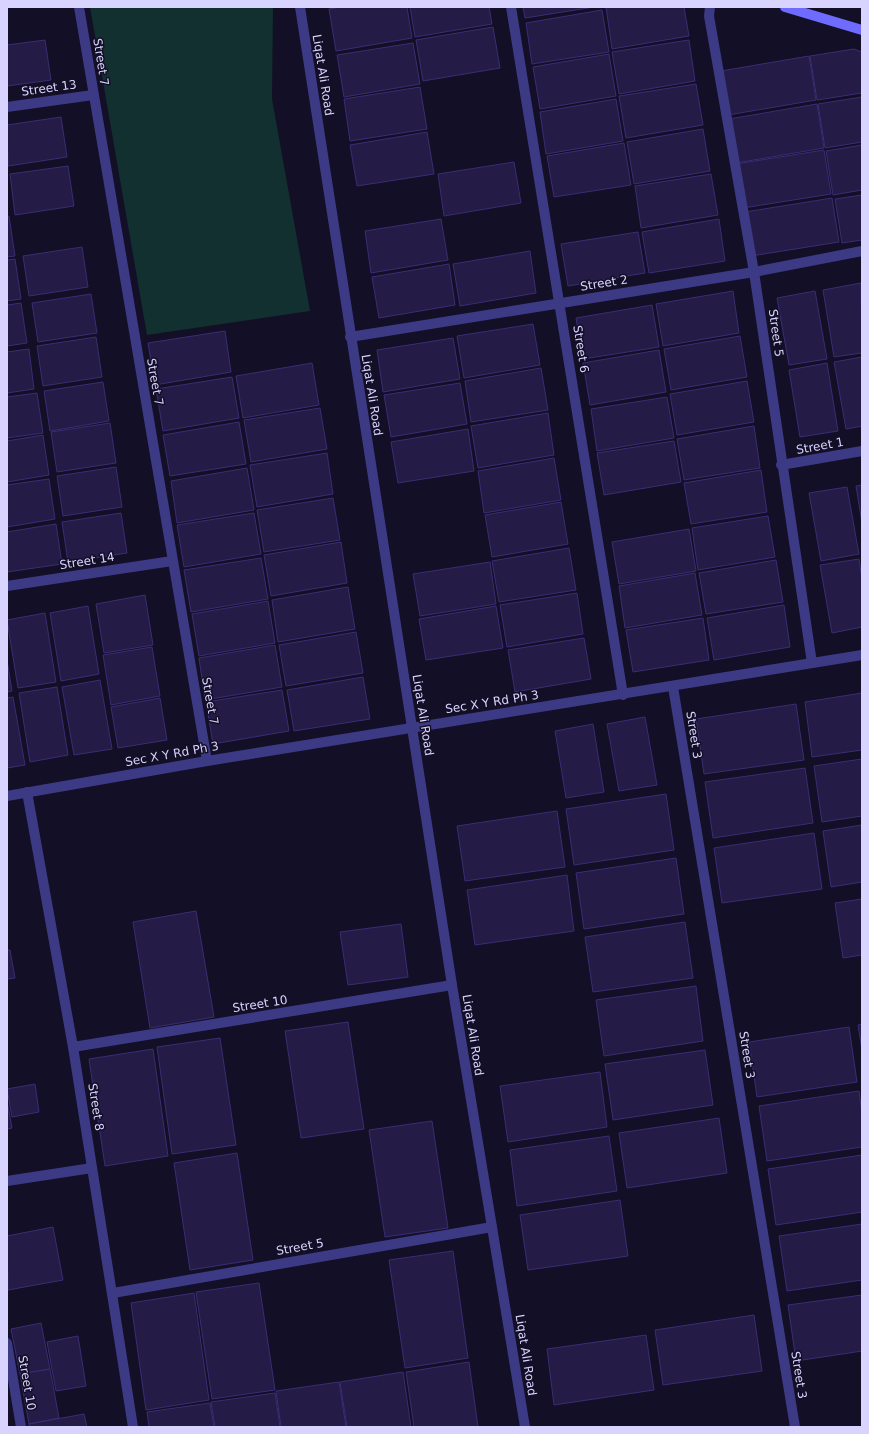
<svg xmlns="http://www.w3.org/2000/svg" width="869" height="1434" font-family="'DejaVu Sans',sans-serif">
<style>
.green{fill:#12302f}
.building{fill:#241b47;stroke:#3b2d73}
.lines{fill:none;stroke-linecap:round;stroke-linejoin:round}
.minor{stroke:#3d3a85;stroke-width:10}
.tertiary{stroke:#3d3a85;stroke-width:10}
.secondary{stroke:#6f6bff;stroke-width:10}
.labels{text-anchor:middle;stroke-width:3;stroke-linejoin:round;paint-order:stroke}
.street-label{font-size:12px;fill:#d9d4ff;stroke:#130f26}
</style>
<rect width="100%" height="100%" fill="#130f26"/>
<!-- green -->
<path class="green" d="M90,7H273L272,99L310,311L147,335Z"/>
<!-- building -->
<g class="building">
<path d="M341,7H407L412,38L336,51L329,9Z"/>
<path d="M410,7H489L492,24L415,37Z"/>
<path d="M523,7H594L525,18Z"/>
<path d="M606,7H684L689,36L612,49Z"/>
<path d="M602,10L609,52L532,64L526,23Z"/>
<path d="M493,27L500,68L423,81L416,40Z"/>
<path d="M45,40L51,80L7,86V45Z"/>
<path d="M689,40L695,81L619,94L612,52Z"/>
<path d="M413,43L420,84L344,97L337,55Z"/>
<path d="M854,49L862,52V93L817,100L810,56Z"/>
<path d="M609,54L616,96L540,109L533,67Z"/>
<path d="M809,56L816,100L728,115L721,71Z"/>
<path d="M696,84L703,125L626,138L619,96Z"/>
<path d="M420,87L427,129L350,141L344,99Z"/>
<path d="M862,97V142L825,148L818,104Z"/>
<path d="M616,99L623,141L546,154L540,112Z"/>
<path d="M817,104L824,148L736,163L729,119Z"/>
<path d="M61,117L67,157L8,166L7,125Z"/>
<path d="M703,129L710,171L634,184L627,142Z"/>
<path d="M427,132L434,174L357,186L350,145Z"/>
<path d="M624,143L631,185L554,197L547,156Z"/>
<path d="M862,145V190L833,195L826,151Z"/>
<path d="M824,150L831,194L743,208L736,164Z"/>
<path d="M514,162L521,203L444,216L438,174Z"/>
<path d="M68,166L74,206L15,215L10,174Z"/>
<path d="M711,174L718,215L641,228L635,186Z"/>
<path d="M862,195V240L842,243L835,199Z"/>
<path d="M832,198L839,242L751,256L745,212Z"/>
<path d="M9,216L15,256L7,257V217Z"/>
<path d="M441,219L448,260L371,273L365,231Z"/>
<path d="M719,219L725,261L649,273L642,232Z"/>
<path d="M638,232L645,273L568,286L561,244Z"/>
<path d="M82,247L88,287L29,296L23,256Z"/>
<path d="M530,251L536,293L460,306L453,264Z"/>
<path d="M15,259L21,299L7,301V260Z"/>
<path d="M449,264L455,305L379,318L372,277Z"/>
<path d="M861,283L862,353L834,357L823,290Z"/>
<path d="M733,291L739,333L663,346L656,304Z"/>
<path d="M815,291L827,359L789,365L777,298Z"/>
<path d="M91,294L97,333L38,342L32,303Z"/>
<path d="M21,303L27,343L7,346V305Z"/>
<path d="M652,305L659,347L583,359L576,318Z"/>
<path d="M533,324L540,365L464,378L457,336Z"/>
<path d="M225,331L231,372L155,385L148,343Z"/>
<path d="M740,336L747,377L671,390L664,349Z"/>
<path d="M96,337L102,377L43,386L37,346Z"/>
<path d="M453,338L460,379L383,392L377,350Z"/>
<path d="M29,349L34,389L7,393V352Z"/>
<path d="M659,350L666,392L590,405L583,363Z"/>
<path d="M862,357V426L846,429L834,362Z"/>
<path d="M312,363L319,405L243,418L236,376Z"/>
<path d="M827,363L838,431L800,437L789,370Z"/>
<path d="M541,368L548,410L471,422L465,381Z"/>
<path d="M232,377L239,418L163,431L156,389Z"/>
<path d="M747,381L754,422L677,435L670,394Z"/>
<path d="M103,382L109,421L50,431L44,391Z"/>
<path d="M460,383L467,424L391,437L384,395Z"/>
<path d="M37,393L43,433L7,438V397Z"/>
<path d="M667,397L674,438L597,451L591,409Z"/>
<path d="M320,408L327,449L251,462L244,420Z"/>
<path d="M548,413L554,455L478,468L471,426Z"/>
<path d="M239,422L246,464L170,476L163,435Z"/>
<path d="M110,423L116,463L57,472L51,432Z"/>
<path d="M754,426L760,468L684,480L677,439Z"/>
<path d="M468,429L474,471L398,483L391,442Z"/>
<path d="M43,435L49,475L7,482V441Z"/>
<path d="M674,441L681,482L604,495L597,453Z"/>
<path d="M327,453L333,494L257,507L250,465Z"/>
<path d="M554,458L561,500L484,513L478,471Z"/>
<path d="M116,467L122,507L63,516L57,476Z"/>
<path d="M247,468L254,510L177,523L171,481Z"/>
<path d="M761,470L767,512L691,524L684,483Z"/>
<path d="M49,479L55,519L7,527V485Z"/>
<path d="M862,485V523L856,486Z"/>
<path d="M847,487L859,554L821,561L809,493Z"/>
<path d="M333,498L340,540L264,552L257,510Z"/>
<path d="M561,502L568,544L492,557L485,515Z"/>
<path d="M121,513L127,553L68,562L62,522Z"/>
<path d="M254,513L261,554L184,567L177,525Z"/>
<path d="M768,516L775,557L698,570L692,528Z"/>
<path d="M56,524L62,564L7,572V532Z"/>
<path d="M689,529L696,571L619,584L612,542Z"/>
<path d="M341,542L347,583L271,596L264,555Z"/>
<path d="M569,548L576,590L499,602L492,561Z"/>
<path d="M261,558L268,599L191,612L184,570Z"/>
<path d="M859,559L862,579V627L832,633L820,565Z"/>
<path d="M776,560L783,602L706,614L699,573Z"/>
<path d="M490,562L496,604L420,616L413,574Z"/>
<path d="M695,573L702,615L625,628L619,586Z"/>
<path d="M348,587L355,629L278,642L272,600Z"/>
<path d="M577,593L583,634L507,647L500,605Z"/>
<path d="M145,595L153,645L104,653L96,604Z"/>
<path d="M268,601L275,643L199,656L192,614Z"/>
<path d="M784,605L790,647L714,660L707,618Z"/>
<path d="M88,606L99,674L61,681L50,613Z"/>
<path d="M496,606L503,648L426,660L419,619Z"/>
<path d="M45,613L56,682L18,688L7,620Z"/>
<path d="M703,618L709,660L633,672L626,630Z"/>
<path d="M356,632L363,673L286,686L279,645Z"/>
<path d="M584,638L591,679L515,692L508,650Z"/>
<path d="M275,645L282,687L205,700L199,658Z"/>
<path d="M152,647L160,696L111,705L103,655Z"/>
<path d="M7,660L12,691L7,692Z"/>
<path d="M363,677L370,719L294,731L287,690Z"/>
<path d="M100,680L112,749L74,755L62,687Z"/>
<path d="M57,687L68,755L30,762L19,693Z"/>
<path d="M282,690L289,731L213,744L206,702Z"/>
<path d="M862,693V750L812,757L805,702Z"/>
<path d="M13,697L25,765L7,768V698Z"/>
<path d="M160,698L167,740L118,748L111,707Z"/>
<path d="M796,704L804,760L704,774L696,719Z"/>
<path d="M645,717L657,785L619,791L607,724Z"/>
<path d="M593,724L604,792L566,798L555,731Z"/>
<path d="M862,759V816L822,822L814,766Z"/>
<path d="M805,768L813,823L713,838L705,782Z"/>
<path d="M666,794L674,850L574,865L566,809Z"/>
<path d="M557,811L565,867L465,881L457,826Z"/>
<path d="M862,825V882L831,887L823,831Z"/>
<path d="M814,833L822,889L722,903L714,848Z"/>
<path d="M676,858L684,914L584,929L576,873Z"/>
<path d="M567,875L574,931L475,945L467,890Z"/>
<path d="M862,899V955L843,958L835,903Z"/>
<path d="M196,911L214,1017L150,1028L133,922Z"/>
<path d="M685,922L693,978L593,992L585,937Z"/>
<path d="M401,924L408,977L348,985L340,932Z"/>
<path d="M7,950H10L15,978L7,979Z"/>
<path d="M696,986L703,1041L604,1056L596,1000Z"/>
<path d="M348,1022L364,1129L301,1138L285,1031Z"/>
<path d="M862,1024V1050L858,1025Z"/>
<path d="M849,1027L857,1082L757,1097L749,1042Z"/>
<path d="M220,1038L236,1145L172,1154L157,1047Z"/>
<path d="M153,1049L168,1156L105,1166L89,1059Z"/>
<path d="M705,1050L713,1105L613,1120L605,1064Z"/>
<path d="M600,1072L607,1127L508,1142L500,1086Z"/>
<path d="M35,1084L39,1112L12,1117L7,1089Z"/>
<path d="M859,1091L862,1113V1147L767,1161L759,1106Z"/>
<path d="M7,1101L12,1128L7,1129Z"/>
<path d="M719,1118L727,1173L627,1188L619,1133Z"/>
<path d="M432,1121L448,1228L385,1237L369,1130Z"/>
<path d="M609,1136L617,1191L517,1206L510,1150Z"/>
<path d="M237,1153L253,1260L190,1270L174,1163Z"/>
<path d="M862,1155V1212L776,1225L768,1169Z"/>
<path d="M620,1200L628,1256L528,1270L520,1215Z"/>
<path d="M862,1224V1280L787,1291L779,1236Z"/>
<path d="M53,1227L63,1280L8,1290L7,1236Z"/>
<path d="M453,1251L468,1358L405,1368L389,1260Z"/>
<path d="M259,1283L275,1390L212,1399L196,1292Z"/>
<path d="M194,1293L209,1400L146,1410L131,1303Z"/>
<path d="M862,1295V1351L796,1361L788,1305Z"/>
<path d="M754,1315L762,1371L663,1385L655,1330Z"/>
<path d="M41,1323L50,1369L20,1374L11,1329Z"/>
<path d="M646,1335L654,1390L554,1405L547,1349Z"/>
<path d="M78,1336L86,1386L56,1391L47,1342Z"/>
<path d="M469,1362L478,1427H414L406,1372Z"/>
<path d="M50,1369L59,1418L29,1424L20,1374Z"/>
<path d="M403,1372L411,1427H347L340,1382Z"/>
<path d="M339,1382L346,1427H281L276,1391Z"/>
<path d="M275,1393L280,1427H215L211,1402Z"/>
<path d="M210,1403L214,1427H149L147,1412Z"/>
<path d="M84,1414L87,1427H29V1424Z"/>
</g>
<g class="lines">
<!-- minor -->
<g class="minor">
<path d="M79,7L207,761"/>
<path d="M511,7L623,695"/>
<path d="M710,7L709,16L754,272L812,663"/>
<path d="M7,107L93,95"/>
<path d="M350,337L754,272L862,251"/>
<path d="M781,465L862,451"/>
<path d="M7,586L172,561"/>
<path d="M673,687L795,1427"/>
<path d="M27,792L73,1047L133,1427"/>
<path d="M73,1047L452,985"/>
<path d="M7,1181L92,1168"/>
<path d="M113,1293L492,1227"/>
<path d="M7,1343L21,1427"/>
</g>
<!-- tertiary -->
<g class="tertiary">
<path d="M300,7L452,985L525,1427"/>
<path d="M7,796L207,761L862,655"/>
</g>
<!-- secondary -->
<path class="secondary" d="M785,7L862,30"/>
</g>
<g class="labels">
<!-- street labels -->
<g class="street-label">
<text transform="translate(101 62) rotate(81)" y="4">Street 7</text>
<text transform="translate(323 75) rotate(81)" y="4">Liqat Ali Road</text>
<text transform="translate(49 88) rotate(-8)" y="4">Street 13</text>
<text transform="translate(604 283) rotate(-9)" y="4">Street 2</text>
<text transform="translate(776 333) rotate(82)" y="4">Street 5</text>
<text transform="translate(581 349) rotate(81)" y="4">Street 6</text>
<text transform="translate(155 382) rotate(80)" y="4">Street 7</text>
<text transform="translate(372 395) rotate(81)" y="4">Liqat Ali Road</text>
<text transform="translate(820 446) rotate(-10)" y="4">Street 1</text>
<text transform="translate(87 561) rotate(-9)" y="4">Street 14</text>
<text transform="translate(210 701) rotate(80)" y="4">Street 7</text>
<text transform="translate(492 702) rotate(-9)" y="4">Sec X Y Rd Ph 3</text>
<text transform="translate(423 715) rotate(81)" y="4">Liqat Ali Road</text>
<text transform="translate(694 735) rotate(81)" y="4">Street 3</text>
<text transform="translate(172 754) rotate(-10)" y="4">Sec X Y Rd Ph 3</text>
<text transform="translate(260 1004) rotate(-9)" y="4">Street 10</text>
<text transform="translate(473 1035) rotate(81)" y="4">Liqat Ali Road</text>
<text transform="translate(747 1055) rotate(81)" y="4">Street 3</text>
<text transform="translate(96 1107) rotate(81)" y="4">Street 8</text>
<text transform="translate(300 1247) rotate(-10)" y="4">Street 5</text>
<text transform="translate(526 1355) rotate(81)" y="4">Liqat Ali Road</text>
<text transform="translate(799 1375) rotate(81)" y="4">Street 3</text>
<text transform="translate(27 1383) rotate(80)" y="4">Street 10</text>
</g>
</g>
<!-- border -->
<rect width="869" height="1434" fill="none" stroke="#d9d4ff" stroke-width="16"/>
</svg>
